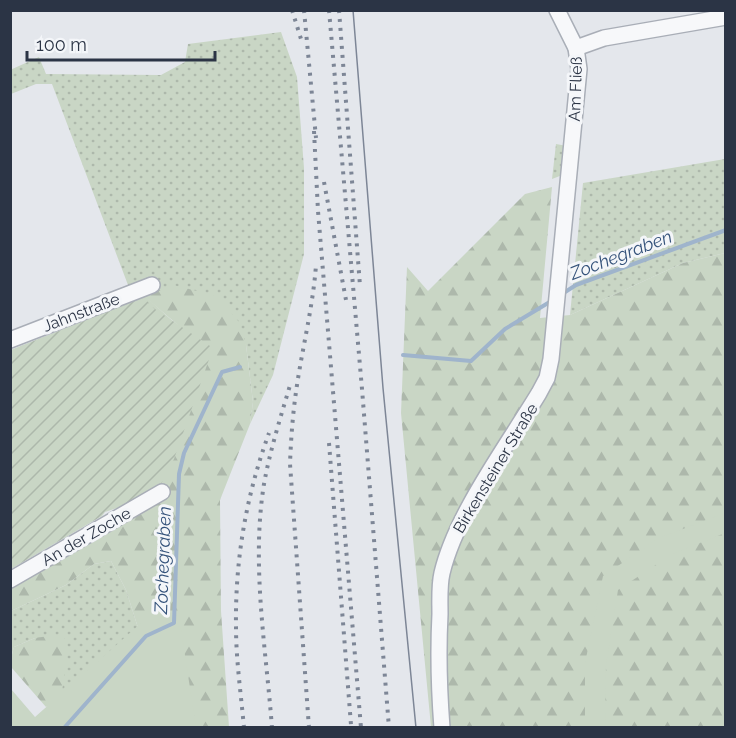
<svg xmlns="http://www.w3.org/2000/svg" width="736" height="738" font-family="Raleway,sans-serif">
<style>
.grass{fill:url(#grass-dots)}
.forest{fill:url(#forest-firs)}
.garden{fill:url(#garden-furrows)}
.pitch{fill:#c9d6c5}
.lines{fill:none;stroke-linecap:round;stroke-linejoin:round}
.stream{stroke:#9fb4cc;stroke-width:4}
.minor-casing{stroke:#a9aeb7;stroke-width:18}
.minor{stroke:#f7f8fa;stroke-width:15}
.tram{stroke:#7d8696;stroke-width:1.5}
.rail{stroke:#7d8696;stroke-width:4;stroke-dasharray:3 6;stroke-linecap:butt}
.labels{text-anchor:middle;stroke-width:6;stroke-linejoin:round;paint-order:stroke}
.street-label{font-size:16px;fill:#2b3445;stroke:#f4f6f9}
.water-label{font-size:18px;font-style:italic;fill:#34527a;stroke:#f4f6f9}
</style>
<defs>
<pattern id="grass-dots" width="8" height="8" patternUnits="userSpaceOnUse" patternTransform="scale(1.5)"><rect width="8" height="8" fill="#c9d6c5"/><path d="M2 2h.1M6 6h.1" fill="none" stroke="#adb8ab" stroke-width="1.8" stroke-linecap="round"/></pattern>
<pattern id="forest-firs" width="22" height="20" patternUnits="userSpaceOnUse" patternTransform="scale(1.5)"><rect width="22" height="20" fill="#c9d6c5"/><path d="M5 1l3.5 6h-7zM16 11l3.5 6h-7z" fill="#adb8ab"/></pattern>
<pattern id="garden-furrows" width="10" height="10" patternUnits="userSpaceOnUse" patternTransform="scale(1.5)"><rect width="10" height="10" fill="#c9d6c5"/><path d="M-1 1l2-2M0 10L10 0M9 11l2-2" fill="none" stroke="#adb8ab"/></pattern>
</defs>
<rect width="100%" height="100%" fill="#e4e7ec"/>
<!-- grass -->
<g class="grass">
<path d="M281,32L297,77L304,168V254L273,375L250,424L253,402L246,345L146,297L177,325L11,350L144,297L138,295L128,285L52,84H36L11,94L10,70L39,57L46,74L161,75L185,62L188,44Z"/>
<path d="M556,144L567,146L565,174L552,179Z"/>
<path d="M725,159V253L683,263L570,315L583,183Z"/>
<path d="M111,561L126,590L140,634L64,727L35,638L14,647L11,658V611L66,585L94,564Z"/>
</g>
<!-- forest -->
<g class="forest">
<path d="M552,187L540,318L570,315L683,263L725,253V727H431L401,413L407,267L428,291L525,194Z"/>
<path d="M173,285L217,296L239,322L246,345L253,402L250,424L220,500L221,611L229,727H195L140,634L126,590L111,561L94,564L66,585L11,611V570L161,484L205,348L145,297Z"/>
<path d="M63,634L68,648L61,699L46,707L11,667V658L14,647L35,638Z"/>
</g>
<!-- garden -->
<path class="garden" d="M145,297L149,305L213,348L174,459L160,486L135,502L105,512L102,516L11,569V350Z"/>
<!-- pitch -->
<g class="pitch">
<path d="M725,513V533L672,554L618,590L606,665L605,727H585V663L603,576L659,538Z"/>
<path d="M158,608L180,623L196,727H11V689L35,717Z"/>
</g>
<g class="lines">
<!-- stream -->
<g class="stream">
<path d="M562,294L576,285L726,230"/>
<path d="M403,355L471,361L505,329L553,300"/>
<path d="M64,728L146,636L174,623L179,474L184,453L222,372L240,367"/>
</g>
<defs>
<g id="minor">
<path d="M576,48L604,38L726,17"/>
<path d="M10,340L152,285"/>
<path d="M10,580L162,492"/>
<path d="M442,728C439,689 438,652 440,614C440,601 439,586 442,573C456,514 507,446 539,393L547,378L551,359L579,69L576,48L557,10"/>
</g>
</defs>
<!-- minor casing -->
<use href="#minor" class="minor-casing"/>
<!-- minor -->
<use href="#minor" class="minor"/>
<!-- tram -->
<path class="tram" d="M353,10L383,388L416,728"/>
<!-- rail -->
<g class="rail">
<path d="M292,10L301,39"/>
<path d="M304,10L316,138"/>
<path d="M329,10L362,389L389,728"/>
<path d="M339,10L360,286"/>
<path d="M314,131L318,211L361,728"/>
<path d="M324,182L346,300"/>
<path d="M329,443L351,725"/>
<path d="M244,728C241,694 236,660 236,627C235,560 246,496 269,433"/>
<path d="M272,728C266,648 251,564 264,484C270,450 281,416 291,382"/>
<path d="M309,728L290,464C291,437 293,411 297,385C303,345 313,306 316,265"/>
</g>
</g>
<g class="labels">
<!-- street labels -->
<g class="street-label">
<text transform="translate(575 89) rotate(-88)" y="6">Am Fließ</text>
<text transform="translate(81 312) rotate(-21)" y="6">Jahnstraße</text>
<text transform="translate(495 468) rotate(-59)" y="6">Birkensteiner Straße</text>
<text transform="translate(86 536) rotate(-30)" y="6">An der Zoche</text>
</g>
<!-- water labels -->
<g class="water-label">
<text transform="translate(621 255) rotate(-21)" y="6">Zochegraben</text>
<text transform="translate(163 560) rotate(-88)" y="6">Zochegraben</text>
</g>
</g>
<!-- border -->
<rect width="736" height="738" fill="none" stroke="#2b3445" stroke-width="24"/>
<!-- scale -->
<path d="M27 51v9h188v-9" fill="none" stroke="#2b3445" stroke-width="3"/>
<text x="36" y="51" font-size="18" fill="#2b3445" stroke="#f4f6f9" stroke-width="4.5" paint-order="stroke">100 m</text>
</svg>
